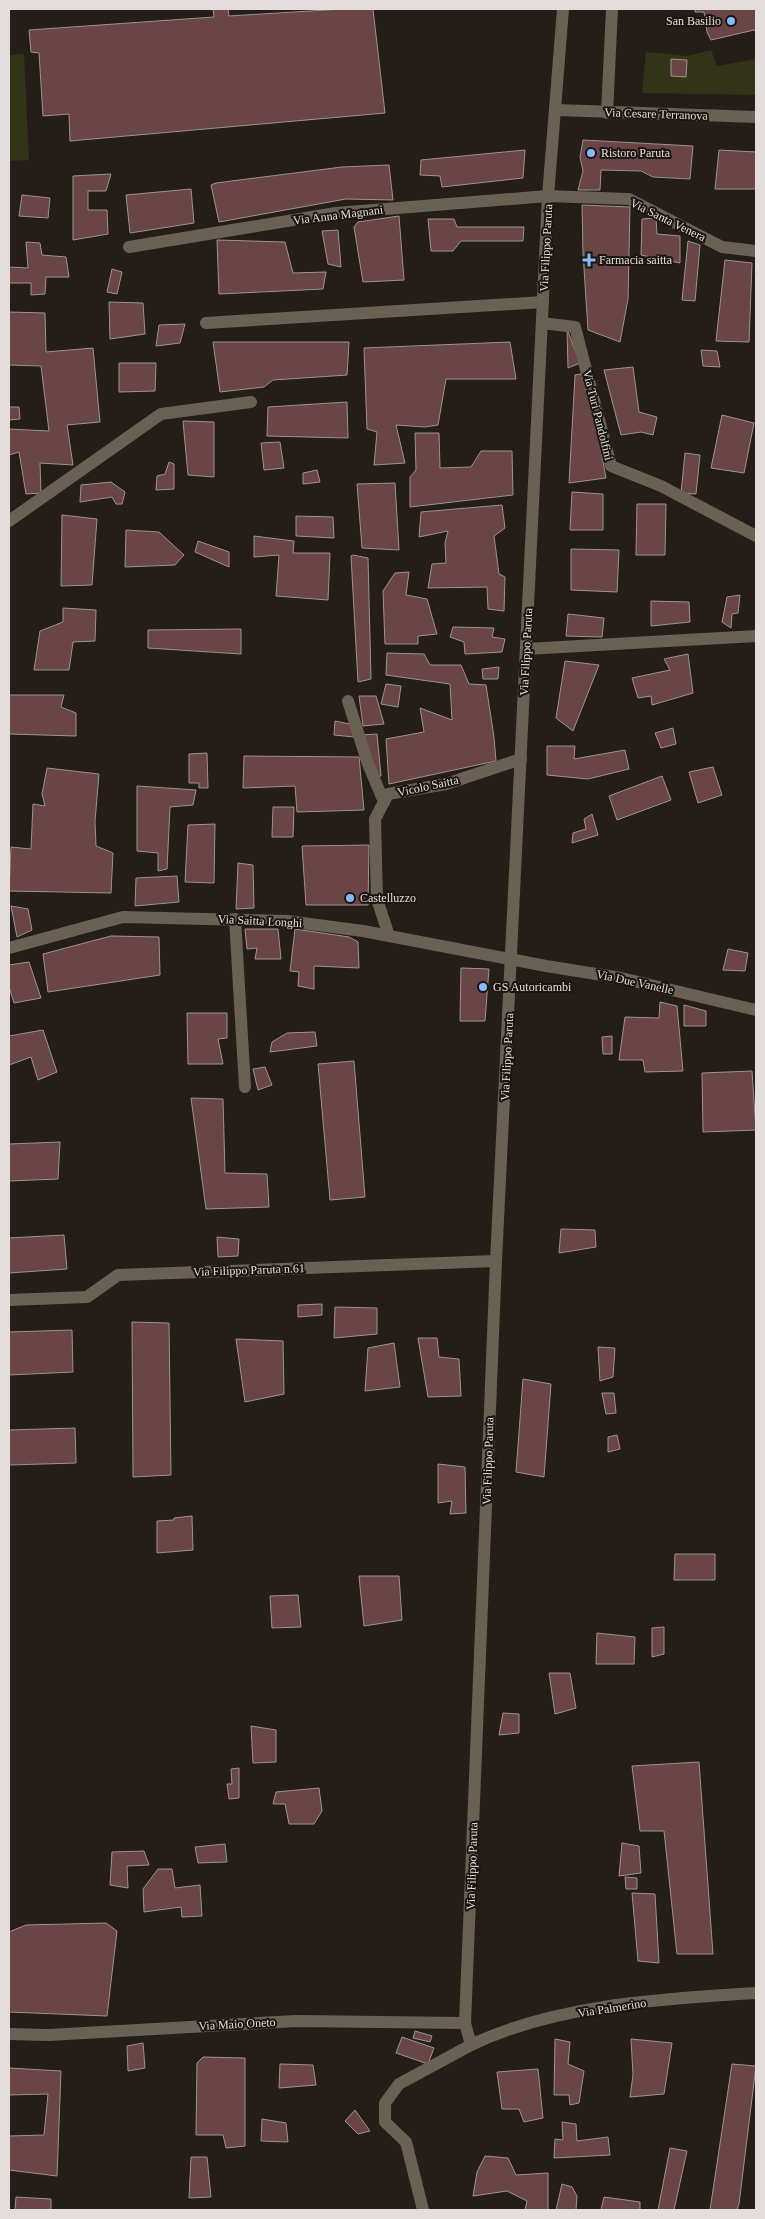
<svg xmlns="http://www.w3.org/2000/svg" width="765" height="2219" font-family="Georgia,serif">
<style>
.green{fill:#323417}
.building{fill:#694545;stroke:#9f9392}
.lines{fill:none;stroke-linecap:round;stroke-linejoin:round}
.minor{stroke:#696154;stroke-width:12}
.tertiary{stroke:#696154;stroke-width:12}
.poi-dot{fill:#82bcfa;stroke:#1b1410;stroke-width:2}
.labels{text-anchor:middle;stroke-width:4;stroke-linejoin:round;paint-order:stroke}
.poi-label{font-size:12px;fill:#e3dedb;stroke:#1b1410;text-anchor:start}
.street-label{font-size:12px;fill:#e3dedb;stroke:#1b1410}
</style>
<rect width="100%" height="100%" fill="#251d18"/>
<!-- green -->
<g class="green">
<path d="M711,50L717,66L756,59V95L642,93L646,52L687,56Z"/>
<path d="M24,54L29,160L9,161V55Z"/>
</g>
<!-- building -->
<g class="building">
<path d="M213,9H228L229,16L343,9H373L385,113L70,141L69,114L43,116L39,53L31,52L29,30L214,17Z"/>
<path d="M695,9H756V31L754,30L711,40L707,32L704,12H695Z"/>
<path d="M671,59L687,60L686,77L671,76Z"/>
<path d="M583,140L693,146L690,179L653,177L641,171L601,170L600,190H578L583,171L580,157Z"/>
<path d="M525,150L523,178L442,187L440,176L420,175L421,160Z"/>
<path d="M719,150L756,152V189H715Z"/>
<path d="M389,165L393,200L346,199L219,222L211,185L216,183L342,167Z"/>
<path d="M111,174L106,191H88V210H107L108,234L73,240V176Z"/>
<path d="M191,189L194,223L130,233L126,195Z"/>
<path d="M22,195L50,198L48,218L19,216Z"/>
<path d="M582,205L630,207L628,299L620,342L588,330L583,253Z"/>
<path d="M399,216L404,280L363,282L354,227L358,222Z"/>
<path d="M656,218L657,234L680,236V263L641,255L642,219Z"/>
<path d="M428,219H454L457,227H524L523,241H461L453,251H431Z"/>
<path d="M338,230L341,267L328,264L322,231Z"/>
<path d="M217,240L285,242L293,273L326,272L323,289L219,294Z"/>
<path d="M688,241L700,245L695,301L682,300Z"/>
<path d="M26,242L40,243L42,255L66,257L69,277H46L45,294L31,295V283H9V267L28,268Z"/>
<path d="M725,260L752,263L749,342L716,341Z"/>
<path d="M112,269L122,272L117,294L107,292Z"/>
<path d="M109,302L143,303L145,334L110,339Z"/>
<path d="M9,312L45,313L46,352L93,348L100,422L67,425L73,465L40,463L41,493L26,494L19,452L9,455V429L49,431L41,366L9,365Z"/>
<path d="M185,324L180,343L156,346L159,325Z"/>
<path d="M567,329L580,363L568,368Z"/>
<path d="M213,342H349L347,375L273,380L264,387L220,392Z"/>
<path d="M510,342L516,379H446L438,425L425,427L396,425L405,463L374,465L377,432L367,429L364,348Z"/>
<path d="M701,350L717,351L720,367L703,366Z"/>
<path d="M119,363H156L155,391L119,392Z"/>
<path d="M633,367L639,412L657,417L653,435L641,432L621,435L604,370Z"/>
<path d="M587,373L606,478L569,483L575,375Z"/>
<path d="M347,402L348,438L267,436L268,407Z"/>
<path d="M9,407H19L20,419L9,420Z"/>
<path d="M722,415L754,423L744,473L711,468Z"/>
<path d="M183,421L214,422V477L188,475Z"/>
<path d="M415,433H439L440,468L471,467L481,451H512L513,495L410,507V477L416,470Z"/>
<path d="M280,442L284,468L264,470L261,443Z"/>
<path d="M685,453L700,455L696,494L681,493Z"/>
<path d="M169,462L174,464V489L156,490L157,476L165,474Z"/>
<path d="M317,470L320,482L303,484V473Z"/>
<path d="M111,482L125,492L122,504H116L112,497L80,502L81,485Z"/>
<path d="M395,483L399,550L362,548L357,484Z"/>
<path d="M572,492L603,494V530H570Z"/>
<path d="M637,504H666L665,555H636Z"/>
<path d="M502,505L505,528L494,536L499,574L505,577L504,611L488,609L487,587L428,588L432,564L446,563L445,543L448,531L419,537L421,512Z"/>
<path d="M62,515L97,519L92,585L61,586Z"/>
<path d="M296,516L333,517L334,538L296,536Z"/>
<path d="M126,530L159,532L184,555L175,565L125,567Z"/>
<path d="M254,536L294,541L293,553H330L328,600L276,596L279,555L254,557Z"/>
<path d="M198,541L229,552V567L195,552Z"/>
<path d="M571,549L619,550L617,592L571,590Z"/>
<path d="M353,555L368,558L371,679L358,682L351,556Z"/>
<path d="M409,572L406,595L427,599L437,634L418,636V644H385L383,591L395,573Z"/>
<path d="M740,595L738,613L732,614L731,628L722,622L727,597Z"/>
<path d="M651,601L689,602L690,622L651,626Z"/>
<path d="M63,608L96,610L95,641L73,642L69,670H34L40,631L63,622Z"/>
<path d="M568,614L604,618L602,637L566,636Z"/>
<path d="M453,627L494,628L492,637L505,639L502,652L465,654L464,642L450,637Z"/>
<path d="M241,629V654L148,648V630Z"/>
<path d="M387,653L424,654L430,665H461L469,684L486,685L494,737L496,761L389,784L386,739L424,732L420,708L452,720L450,684L386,675Z"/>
<path d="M688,654L693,693L652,705L651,696L638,698L632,678L670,670L664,659Z"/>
<path d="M565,661L599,665L573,731L556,718Z"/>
<path d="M499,667L498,679H483L482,669Z"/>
<path d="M386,684L401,686L398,707L381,704Z"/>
<path d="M9,695H64L61,707L76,713V736L9,734Z"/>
<path d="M359,696H376L384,724L363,726Z"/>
<path d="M335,721L350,724L354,737L334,735Z"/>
<path d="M673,728L676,744L661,748L655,733Z"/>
<path d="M377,734L381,776L375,777L361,735Z"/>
<path d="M547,746H575L574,759L625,750L629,769L588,779L547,775Z"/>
<path d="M207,753L208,788H199V783H189V754Z"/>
<path d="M244,756L359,757L364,810L297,812L295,786L243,788Z"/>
<path d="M713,767L722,795L698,803L689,772Z"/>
<path d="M47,768L99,774L95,821L96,846L113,853L111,893L9,891L11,847L31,849L33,804L45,806L42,794Z"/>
<path d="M662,776L671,800L617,820L609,796Z"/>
<path d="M137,786L196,790L193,805L170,807L167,869L158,871V853L137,851Z"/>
<path d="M273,807H294L293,837H272Z"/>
<path d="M592,814L598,835L572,843L573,833L586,829L584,819Z"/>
<path d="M215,824L214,883L185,882L188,825Z"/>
<path d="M369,845L368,905H306L302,846Z"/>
<path d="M238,863L253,865L254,908L236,909Z"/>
<path d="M177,876L179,902L135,906L136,878Z"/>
<path d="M11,906L28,909L32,930L17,937Z"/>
<path d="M245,929H278L281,959H255L257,948L247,949Z"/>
<path d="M295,929L349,937L358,942L359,968L314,966V989L298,986L299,972L290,971Z"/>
<path d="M111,936L159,937L160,975L48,992L43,954Z"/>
<path d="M728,949L748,953L745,971L723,970Z"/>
<path d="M29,962L41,998L14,1003L9,987V965Z"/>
<path d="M461,968L489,969L485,1021H460Z"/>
<path d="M660,1002L677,1006L683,1071L645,1072L643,1060H619L625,1017L659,1018Z"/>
<path d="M684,1005L706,1011V1026H684Z"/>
<path d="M187,1013H227V1038L218,1039L223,1064H188Z"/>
<path d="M43,1030L57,1072L38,1080L31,1057L9,1065V1036Z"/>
<path d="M315,1032L317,1046L270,1052L272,1042L287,1033Z"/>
<path d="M612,1036V1054H603L602,1037Z"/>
<path d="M354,1061L365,1197L330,1200L318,1064Z"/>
<path d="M265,1067L272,1085L258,1090L253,1069Z"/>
<path d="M752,1071L756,1130L703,1132L702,1073Z"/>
<path d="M191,1098L223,1099L225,1173L267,1174L269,1207L206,1209Z"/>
<path d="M60,1142L58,1179L9,1181V1144Z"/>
<path d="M561,1229L595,1230L596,1247L559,1253Z"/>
<path d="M64,1235L67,1269L9,1273V1238Z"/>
<path d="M217,1237L239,1239L238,1256L218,1257Z"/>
<path d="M322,1304V1315L298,1317V1305Z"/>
<path d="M335,1307L377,1308V1334L334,1338Z"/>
<path d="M132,1322L169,1323L171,1475L133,1477Z"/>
<path d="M72,1330L73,1372L9,1375V1332Z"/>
<path d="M418,1338H437L439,1357L459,1359L461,1396L428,1397Z"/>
<path d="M236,1339L283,1341L284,1394L245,1402Z"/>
<path d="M394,1343L400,1387L365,1391L368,1348Z"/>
<path d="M598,1347L615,1348L613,1377L600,1381Z"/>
<path d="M523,1379L551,1384L544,1477L516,1472Z"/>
<path d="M602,1393H614L616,1413L606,1414Z"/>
<path d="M75,1428L76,1463L9,1465V1430Z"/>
<path d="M617,1435L620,1449L608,1452V1437Z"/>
<path d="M438,1464L465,1467L466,1513L450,1514L452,1501L438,1503Z"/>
<path d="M192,1516L193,1550L157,1553V1521L174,1520V1518Z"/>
<path d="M675,1554H715V1580H674Z"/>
<path d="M359,1576H399L402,1620L364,1626Z"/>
<path d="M298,1595L301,1627L272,1628L270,1596Z"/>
<path d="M664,1627V1654L652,1657V1628Z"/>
<path d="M597,1633L635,1637L634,1664H596Z"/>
<path d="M549,1673H570L576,1708L555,1714Z"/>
<path d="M503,1713L519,1714V1733L499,1735Z"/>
<path d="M251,1726L276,1730V1762L253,1763Z"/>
<path d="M699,1762L713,1954H677L664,1831H640L632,1766Z"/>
<path d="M239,1768V1798L229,1799L227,1784H232L231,1769Z"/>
<path d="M319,1788L322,1811L314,1824H289L285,1804H273L276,1792Z"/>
<path d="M622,1843L639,1846L641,1873L619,1876Z"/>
<path d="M225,1844L227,1862L198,1863L195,1847Z"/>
<path d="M144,1851L149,1865L127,1866L128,1888L110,1885L112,1852Z"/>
<path d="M158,1869H172L175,1888L200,1885L202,1916L182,1917L181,1907L144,1912L143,1889Z"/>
<path d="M625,1877L637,1878V1889H626Z"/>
<path d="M632,1893L655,1894L659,1963L638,1961Z"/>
<path d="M106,1923L117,1931L107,2016L9,2012V1932L26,1925Z"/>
<path d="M415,2031L432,2036L430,2042L413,2038Z"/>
<path d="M402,2037L434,2048L428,2064L396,2053Z"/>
<path d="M555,2039L570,2042L568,2064L584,2071L579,2103L570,2105L569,2095H554Z"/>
<path d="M631,2039L672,2043L664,2094L630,2097L633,2075Z"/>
<path d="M143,2043L145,2068L128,2071L127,2046Z"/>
<path d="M203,2057L245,2058V2146L226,2148L223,2135H196L197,2063Z"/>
<path d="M280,2064L313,2065L316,2085L279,2088Z"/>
<path d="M732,2064L756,2066L739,2204L737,2210H710Z"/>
<path d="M9,2068L61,2071L57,2176L9,2170V2136L44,2135L48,2094L9,2095Z"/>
<path d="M538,2069L543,2118L524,2122L519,2109H502L497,2072Z"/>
<path d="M355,2110L370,2131L358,2134L345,2121Z"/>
<path d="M262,2119L286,2123L288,2142L261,2141Z"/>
<path d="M562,2122L576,2124L577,2141L608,2137L610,2155L554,2158L555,2139L563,2140Z"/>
<path d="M670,2148L687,2151L674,2210H658Z"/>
<path d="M485,2156L508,2158L516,2175L548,2173V2210H525L527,2201L507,2191L473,2196L477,2172Z"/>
<path d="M191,2157H207L211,2197L189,2198Z"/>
<path d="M562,2184L572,2187L577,2196L576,2210H556Z"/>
<path d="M16,2197L51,2199V2210H15Z"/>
<path d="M604,2197L640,2202V2210H601Z"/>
</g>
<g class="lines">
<!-- minor -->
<g class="minor">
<path d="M607,113L612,9"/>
<path d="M129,247L336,213L548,196L629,199L722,247L756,251"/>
<path d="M206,323L543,302"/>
<path d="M542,323L575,327L611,466L661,486L756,536"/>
<path d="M9,521L161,414L251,402"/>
<path d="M526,649L756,636"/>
<path d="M348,701L368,764L384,802"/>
<path d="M235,919L245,1087"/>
<path d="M389,936L377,899L375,819L388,794L446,784L521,759"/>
<path d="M9,1300L87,1297L118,1275L496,1261"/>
<path d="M9,2034L49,2035L296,2021L465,2023"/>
<path d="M423,2210L406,2142L385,2122V2103L399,2084L471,2045"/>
</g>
<!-- tertiary -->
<g class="tertiary">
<path d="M563,9L548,196L496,1261L465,2023L471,2045C557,2004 663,1999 756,1993"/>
<path d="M557,110L756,117"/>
<path d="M9,948L123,917L287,921L363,931L546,966L621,978L756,1010"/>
</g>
</g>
<!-- markers -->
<g class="poi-dot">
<circle cx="731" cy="21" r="5"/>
<circle cx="591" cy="153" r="5"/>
<path d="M586.5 252.5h5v5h5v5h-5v5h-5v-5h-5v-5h5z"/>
<circle cx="350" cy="898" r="5"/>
<circle cx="483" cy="987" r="5"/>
</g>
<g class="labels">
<!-- poi labels -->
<g class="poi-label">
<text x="721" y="25" text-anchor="end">San Basilio</text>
<text x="601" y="157">Ristoro Paruta</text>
<text x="599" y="264">Farmacia saitta</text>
<text x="360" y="902">Castelluzzo</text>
<text x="493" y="991">GS Autoricambi</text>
</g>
<!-- street labels -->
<g class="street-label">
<text transform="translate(656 114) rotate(2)" y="4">Via Cesare Terranova</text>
<text transform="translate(338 215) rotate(-7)" y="4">Via Anna Magnani</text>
<text transform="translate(668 220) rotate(26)" y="4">Via Santa Venera</text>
<text transform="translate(546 248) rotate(-87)" y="4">Via Filippo Paruta</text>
<text transform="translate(598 415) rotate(76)" y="4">Via Turi Pandolfini</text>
<text transform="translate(526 652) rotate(-87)" y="4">Via Filippo Paruta</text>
<text transform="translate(428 786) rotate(-12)" y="4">Vicolo Saitta</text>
<text transform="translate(260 921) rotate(3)" y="4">Via Saitta Longhi</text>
<text transform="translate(635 982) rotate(12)" y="4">Via Due Vanelle</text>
<text transform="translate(507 1057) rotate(-87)" y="4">Via Filippo Paruta</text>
<text transform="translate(249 1270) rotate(-2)" y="4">Via Filippo Paruta n.61</text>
<text transform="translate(488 1461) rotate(-88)" y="4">Via Filippo Paruta</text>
<text transform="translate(472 1866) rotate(-88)" y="4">Via Filippo Paruta</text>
<text transform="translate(612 2008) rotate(-9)" y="4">Via Palmerino</text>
<text transform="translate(237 2024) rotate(-3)" y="4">Via Maio Oneto</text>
</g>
</g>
<!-- border -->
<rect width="765" height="2219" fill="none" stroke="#e3dedb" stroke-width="20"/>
</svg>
